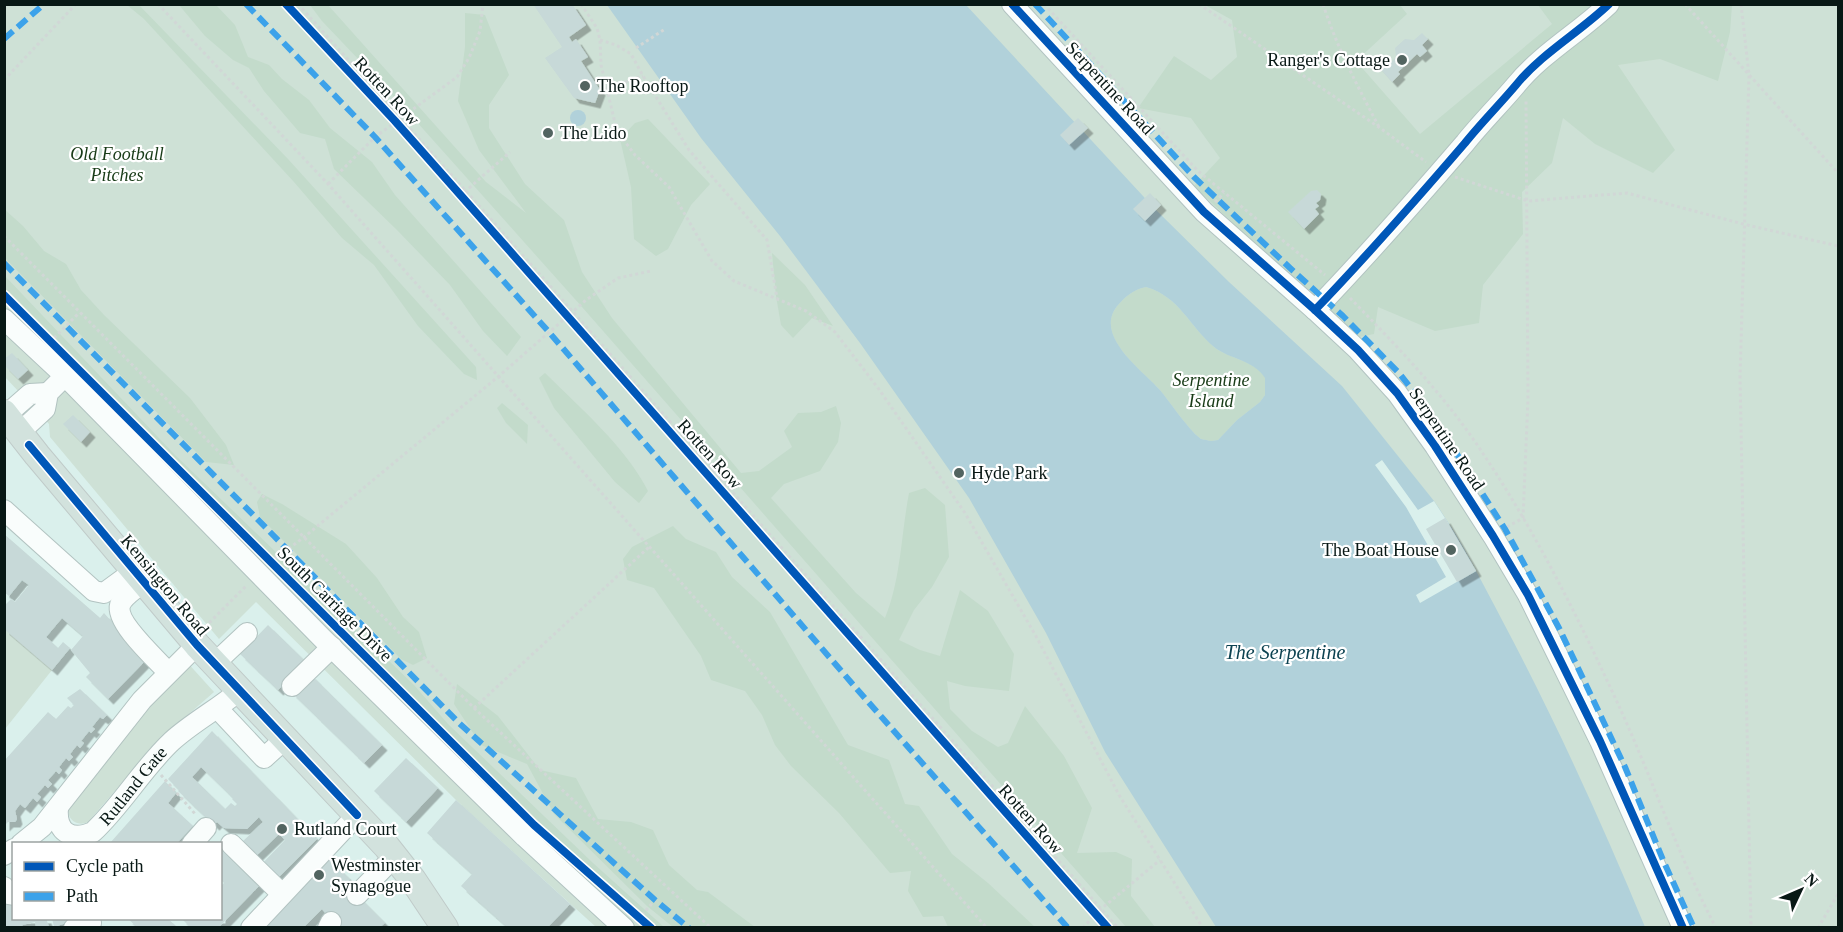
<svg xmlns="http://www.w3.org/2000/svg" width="1843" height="932" font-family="'Times New Roman',serif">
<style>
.green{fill:#cee1d6}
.forest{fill:#c3dbcb}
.water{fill:#b1d1da;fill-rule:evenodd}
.pier{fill:#daf0ec}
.building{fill:#c7d9d8;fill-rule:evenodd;filter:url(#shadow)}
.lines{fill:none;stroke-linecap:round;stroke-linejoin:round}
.minor-casing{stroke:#b2c3c1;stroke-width:22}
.major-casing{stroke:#c0cbc9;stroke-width:28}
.path{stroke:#d1d7d6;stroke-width:3;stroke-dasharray:3 3;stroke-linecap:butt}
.minor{stroke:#f9fdfc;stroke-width:20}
.major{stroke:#d2e2dd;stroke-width:26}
.path-bridge{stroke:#d1d7d6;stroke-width:3;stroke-dasharray:3 3;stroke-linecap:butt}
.quiet{stroke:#3ca2ea;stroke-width:6;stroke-dasharray:12 6;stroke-linecap:butt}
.cycleway-casing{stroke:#fff;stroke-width:11}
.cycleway{stroke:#0057b8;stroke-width:8}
.poi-dot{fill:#526460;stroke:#fff;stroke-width:2}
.labels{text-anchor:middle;stroke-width:4.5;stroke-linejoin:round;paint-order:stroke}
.poi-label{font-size:18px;fill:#081815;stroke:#fff;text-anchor:start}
.street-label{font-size:18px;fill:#081815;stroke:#fff}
.park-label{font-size:18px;font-style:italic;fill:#183b17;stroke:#fff}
.water-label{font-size:20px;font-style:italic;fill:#0c4251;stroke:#fff}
</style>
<defs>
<filter id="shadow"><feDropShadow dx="5.5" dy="5.5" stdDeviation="0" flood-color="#0004"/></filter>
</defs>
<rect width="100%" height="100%" fill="#daf0ec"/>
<!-- green -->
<g class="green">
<path d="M4,5H1838V927H596L456,800L256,602L219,639L50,437L49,424L5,377Z"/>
<path d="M5,629L52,670L5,729Z"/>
<path d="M185,660L214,692L159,740L88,822C77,827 68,820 68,809Z"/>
</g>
<!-- forest -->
<g class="forest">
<path d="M127,5H139L288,159L476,367L477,380L464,374L418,326L374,265L342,238L294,182L144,19Z"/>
<path d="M179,5H216L235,25L248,57L269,65L282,79L309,100L330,128L372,162L395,195L521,337L507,356L483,331L450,285L397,230L334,169L325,139L300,133L264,91L249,68L233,60L205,36Z"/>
<path d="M310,5H328L486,182L526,213L479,150L458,101L465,47V13L485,15L509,75L489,105V128L525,184L564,220L582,272L612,318L741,473L759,471L792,447L784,431L798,413L821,412L836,406L841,423L838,442L820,471L784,484L771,498L856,593L885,618C901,579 901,535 909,493L925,488L945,505L949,557L932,587L914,610L899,640L920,650L940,656L960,590L988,611L1014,654L1009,691L965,686L947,681L950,709L972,731L998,747L1008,743L1025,706L1064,756L1092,808L1077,853L1116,852L1132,859L1131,896L1155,927H1126L582,307L399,102L322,21Z"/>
<path d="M1205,5H1400L1407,14L1356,61L1420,134L1552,24L1538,5H1732L1730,32L1718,81L1660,59L1618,65L1675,150L1653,173L1595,144L1563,118L1552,163L1522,192L1523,234L1483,285L1479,323L1435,331L1378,307L1374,334L1354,338L1194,186L1220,158L1191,118L1138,108L1174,56L1211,80L1237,57L1232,20Z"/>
<path d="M648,119L710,184L691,205L668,249L656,256L634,239L631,187L620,139L635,123Z"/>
<path d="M4,209L23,226L44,251L66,264L81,290L104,315L190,398L226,445L234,465L206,462L5,258Z"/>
<path d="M772,253L805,285L833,326L812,318L793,338L781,325L776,296Z"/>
<path d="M5,276L175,455L414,685L448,724L593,863L664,927H657C610,886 562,846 517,803C341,637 175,462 5,291Z"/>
<path d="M1146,287C1180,297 1189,326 1214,347C1229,359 1254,360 1265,377V395L1260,402L1237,420L1218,440L1211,441L1201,439L1195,434C1182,420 1172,405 1160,390C1142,370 1091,334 1119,304C1127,295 1135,289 1146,287Z"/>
<path d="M545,373C580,408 626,447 648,491L639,503L615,482L554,408L539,378Z"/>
<path d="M502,403L528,425L527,444L506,423L497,408Z"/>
<path d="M262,494L282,504L346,544L377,578L403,617L419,632L427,658L413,665L401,659L260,517L257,502Z"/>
<path d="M673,526L686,539L716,552L732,577L770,612L848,745L889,760L905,804L919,806L952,854L988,883L1035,927H948L943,916L923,917L908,891L911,871L890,873L839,813L791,766L775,745L762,715L745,691L711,680L701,656L654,588L627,580L623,559L632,547Z"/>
<path d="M457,684L498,716L540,770L576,778L598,819L631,822L653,830L669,865L697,890L708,892L755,927H673L647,906L554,814L527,764L481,745L454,704Z"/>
</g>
<!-- water -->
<g class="water">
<path d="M607,5H966L1156,210L1229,282L1342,386L1434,501C1460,538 1481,580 1502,620C1555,720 1602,823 1645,927H1216L1105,752L1046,633L969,498L860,343L780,236L701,138ZM1146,287C1180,297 1189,326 1214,347C1229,359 1254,360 1265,378V395L1260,402L1237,420L1218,440L1211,441L1201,439L1195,434C1182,420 1172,405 1160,390C1142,370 1091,334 1119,304C1127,295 1135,289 1146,287Z"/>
<circle cx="578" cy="118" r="8"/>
</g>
<!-- pier -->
<path class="pier" d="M1382,460L1418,510L1434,501L1445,518L1476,571L1420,603L1416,595L1446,577L1406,507L1375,465Z"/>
<!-- building -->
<g class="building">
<path d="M533,4H572L586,25L569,37L572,42L576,39L588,57L581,61L600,90L595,103L574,98L545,58L562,47Z"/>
<path d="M1422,33L1428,39L1422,45L1427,51L1420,57L1417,54L1398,72L1400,74L1392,82L1375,63L1384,55L1391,62L1396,57L1395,48L1405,39L1414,40Z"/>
<path d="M1078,118L1088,128L1069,145L1060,135Z"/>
<path d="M1317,190L1321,194L1320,200L1316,203L1319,206L1315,209L1319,214L1304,229L1288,212L1311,191Z"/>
<path d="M1150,193L1161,205L1145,221L1133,209Z"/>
<path d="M12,353L28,370L18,379L4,365V359Z"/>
<path d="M73,415L90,432L81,442L63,424Z"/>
<path d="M1445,518L1476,571L1457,582L1426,529Z"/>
<path d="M4,534L100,618L104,613L146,660L108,699L86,677L90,673L71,650L83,636L62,618L46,637L58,648L63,642L70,648L52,670L4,629V606L11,599L15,602L29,585L22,580L9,596L4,592Z"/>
<path d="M268,625L306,662L278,690L240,654Z"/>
<path d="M310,674L382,745L364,763L291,692Z"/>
<path d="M80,689L107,715L103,719L100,717L92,727L95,729L91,733L89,731L81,741L84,743L80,748L77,745L70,754L73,757L69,761L66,758L59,767L62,770L59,774L56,771L48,780L52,784L48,788L45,785L37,794L41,797L37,802L33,798L25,808L20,804L15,811L17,819L15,822H8L4,826V761L48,712L56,719L68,706L71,708L74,705L67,698Z"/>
<path d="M212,731L317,839L274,882L259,867L285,840L279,834L255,857L241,843L263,822L259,817L247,829L224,828L217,822L214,825L178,791L179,790L168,779ZM201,767L233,798L232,799L237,804L235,806L231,803L225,809L192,777Z"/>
<path d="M406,758L438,788L406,822L374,791Z"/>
<path d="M165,781L176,793L168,803L193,826L177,843H110Z"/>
<path d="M456,800L570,904L548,927H507L461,886L472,874L427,833Z"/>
<path d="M220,847L260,885L219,927H188L189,926L181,918H220V887L224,883L220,879Z"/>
<path d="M326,856L350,879L346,884L385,923L380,927H337L322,909L304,927H267L268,918Z"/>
<path d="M14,902V918H46L49,927H36L35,922L22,925L23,927H4V904Z"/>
<path d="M52,918H65L66,923L54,927Z"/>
<path d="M127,918H167L177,927H142L140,926L137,927Z"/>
</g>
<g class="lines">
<defs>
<g id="minor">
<path d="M1012,4L1204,212L1315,310L1358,350L1397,393L1435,446L1493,536L1528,595L1600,741L1683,928"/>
<path d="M1315,310C1367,256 1416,200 1465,143C1481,123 1500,104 1516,85C1542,53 1580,32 1609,4"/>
<path d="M4,319L65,376L322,638L525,837L624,928"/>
<path d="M6,415L30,394L48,393"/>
<path d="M19,433L45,409L48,393L65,376"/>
<path d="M4,510L94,591L104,593L134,571"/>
<path d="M143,582C136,589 123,596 120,605C115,622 156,659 168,672"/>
<path d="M214,664L247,633"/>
<path d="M292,686L332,647"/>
<path d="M218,709L264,758L285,739"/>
<path id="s1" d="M58,808C56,831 70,842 93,832C122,805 143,768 172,741C193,722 218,709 239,691"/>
<path d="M21,844L42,827L142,700L197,645"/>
<path d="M192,844L206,828"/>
<path d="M231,844L282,894"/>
<path d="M4,855L14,849"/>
<path d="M4,887L8,894L14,895"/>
<path d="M357,895L395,856"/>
<path d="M74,928L91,923"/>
<path d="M251,928L357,815"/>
<path d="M328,928L331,922"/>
</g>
<path id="major" d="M4,413L37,455L197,645L387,847L413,880L445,928"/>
</defs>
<!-- minor casing -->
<use href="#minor" class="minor-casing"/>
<!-- major casing -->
<use href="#major" class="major-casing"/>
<!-- path -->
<g class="path">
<path d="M158,4L328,184L987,928"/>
<path d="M298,4L466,191L1118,928"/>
<path d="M581,4L597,28L600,40L601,65L617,131L635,155L669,187L712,261L734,281L806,311L835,332L878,388L965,513L1037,638L1119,795L1203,928"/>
<path d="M1044,4L1198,171L1325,275"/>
<path d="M1199,4L1380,128L1426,162"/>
<path d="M1323,4C1337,48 1358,87 1379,127"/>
<path d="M1685,4L1838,173"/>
<path d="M1741,4L1749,75L1740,377L1751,928"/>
<path d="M600,40L616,45L631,54L643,76L689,150L767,240L777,298"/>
<path d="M636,48L665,29"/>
<path d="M4,80L76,4"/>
<path d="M625,82L643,76"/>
<path d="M1455,177L1528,201L1627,193L1743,224L1838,246"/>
<path d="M328,184L375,137L457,77L469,58L480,31L483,4"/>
<path d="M460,196L510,152"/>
<path d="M1215,202L1224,193"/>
<path d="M4,236L474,708L711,928"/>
<path d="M1350,298C1397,346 1445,396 1482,452C1535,531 1578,617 1618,704C1652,778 1678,855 1716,928"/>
<path d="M54,338L79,313"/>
<path d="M1507,527L1523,518L1528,398L1526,99"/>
<path d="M274,559L303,538L499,376L586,300L618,278L651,271"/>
<path d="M205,627L247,585"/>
<path d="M474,708L649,547"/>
<path d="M161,775L196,815"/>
<path d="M642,915L655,900"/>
<path d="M1083,928L1095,914L1160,860"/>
<path d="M1818,928L1838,894"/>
</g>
<!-- minor -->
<use href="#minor" class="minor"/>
<!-- major -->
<use href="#major" class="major"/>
<!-- path-bridge -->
<path class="path-bridge" d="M600,90L625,82"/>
<!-- quiet -->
<g class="quiet">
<path d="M246,4L375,137L548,331L856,688L1068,928"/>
<path d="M1035,4L1194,177L1290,268L1343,316L1399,373L1430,412L1505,529L1559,628L1625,767L1663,860L1694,928"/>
<path d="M4,39L44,4"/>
<path d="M4,263L459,723L655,900L689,928"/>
</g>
<defs>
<g id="cycleway">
<path d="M286,4L395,121L1108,928"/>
<path d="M1012,4L1204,212L1315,310L1358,350L1397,393L1435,446L1493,536L1528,595L1600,741L1683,928"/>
<path d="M4,295L534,825L651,928"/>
<path d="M1315,310C1367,256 1416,200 1465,143C1481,123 1500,104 1516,85C1542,53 1580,32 1609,4"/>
<path d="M29,445L197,645L357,815"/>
</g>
</defs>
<!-- cycleway casing -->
<use href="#cycleway" class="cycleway-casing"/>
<!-- cycleway -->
<use href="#cycleway" class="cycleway"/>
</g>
<!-- markers -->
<g class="poi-dot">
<circle cx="1402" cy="60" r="6"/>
<circle cx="585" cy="86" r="6"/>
<circle cx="548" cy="133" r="6"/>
<circle cx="959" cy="473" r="6"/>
<circle cx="1451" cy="550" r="6"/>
<circle cx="282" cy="829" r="6"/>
<circle cx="319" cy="875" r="6"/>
</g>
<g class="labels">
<!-- poi labels -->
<g class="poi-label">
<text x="1390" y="66" text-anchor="end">Ranger's Cottage</text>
<text x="597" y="92">The Rooftop</text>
<text x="560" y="139">The Lido</text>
<text x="971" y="479">Hyde Park</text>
<text x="1439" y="556" text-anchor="end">The Boat House</text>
<text x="294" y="835">Rutland Court</text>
<text x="331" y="871">Westminster<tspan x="331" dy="21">Synagogue</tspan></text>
</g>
<!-- street labels -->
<g class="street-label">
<text transform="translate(1110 88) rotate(47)" y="6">Serpentine Road</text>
<text transform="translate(387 91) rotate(47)" y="6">Rotten Row</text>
<text transform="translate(1447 439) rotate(56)" y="6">Serpentine Road</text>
<text transform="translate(710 454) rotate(48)" y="6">Rotten Row</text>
<text transform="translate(165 585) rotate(50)" y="6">Kensington Road</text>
<text transform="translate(335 604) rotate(45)" y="6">South Carriage Drive</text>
<text dy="6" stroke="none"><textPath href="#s1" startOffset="116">Rutland Gate</textPath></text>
<text transform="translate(1031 819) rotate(48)" y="6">Rotten Row</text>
</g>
<!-- park labels -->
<g class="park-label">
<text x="117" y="160">Old Football<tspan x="117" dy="21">Pitches</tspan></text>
<text x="1211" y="386">Serpentine<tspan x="1211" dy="21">Island</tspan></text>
</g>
<!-- water labels -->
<g class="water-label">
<text x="1285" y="659">The Serpentine</text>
</g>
</g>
<!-- border -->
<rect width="1843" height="932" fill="none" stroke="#081815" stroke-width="12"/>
<!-- legend -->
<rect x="12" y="842" width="210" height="78" fill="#ffffff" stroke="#9ca3a1" stroke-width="1.5"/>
<rect x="24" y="862" width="30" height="9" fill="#0057b8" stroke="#9ca3a1" stroke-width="1.5"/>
<text x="66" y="872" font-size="18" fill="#081815">Cycle path</text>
<rect x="24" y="892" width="30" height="9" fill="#3ca2ea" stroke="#9ca3a1" stroke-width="1.5"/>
<text x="66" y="902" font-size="18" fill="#081815">Path</text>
<!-- north arrow -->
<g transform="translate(1801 890) rotate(46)" stroke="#ffffff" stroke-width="4.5" paint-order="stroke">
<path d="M0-4.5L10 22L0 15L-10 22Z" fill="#081815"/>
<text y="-9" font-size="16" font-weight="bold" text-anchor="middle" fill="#081815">N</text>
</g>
</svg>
